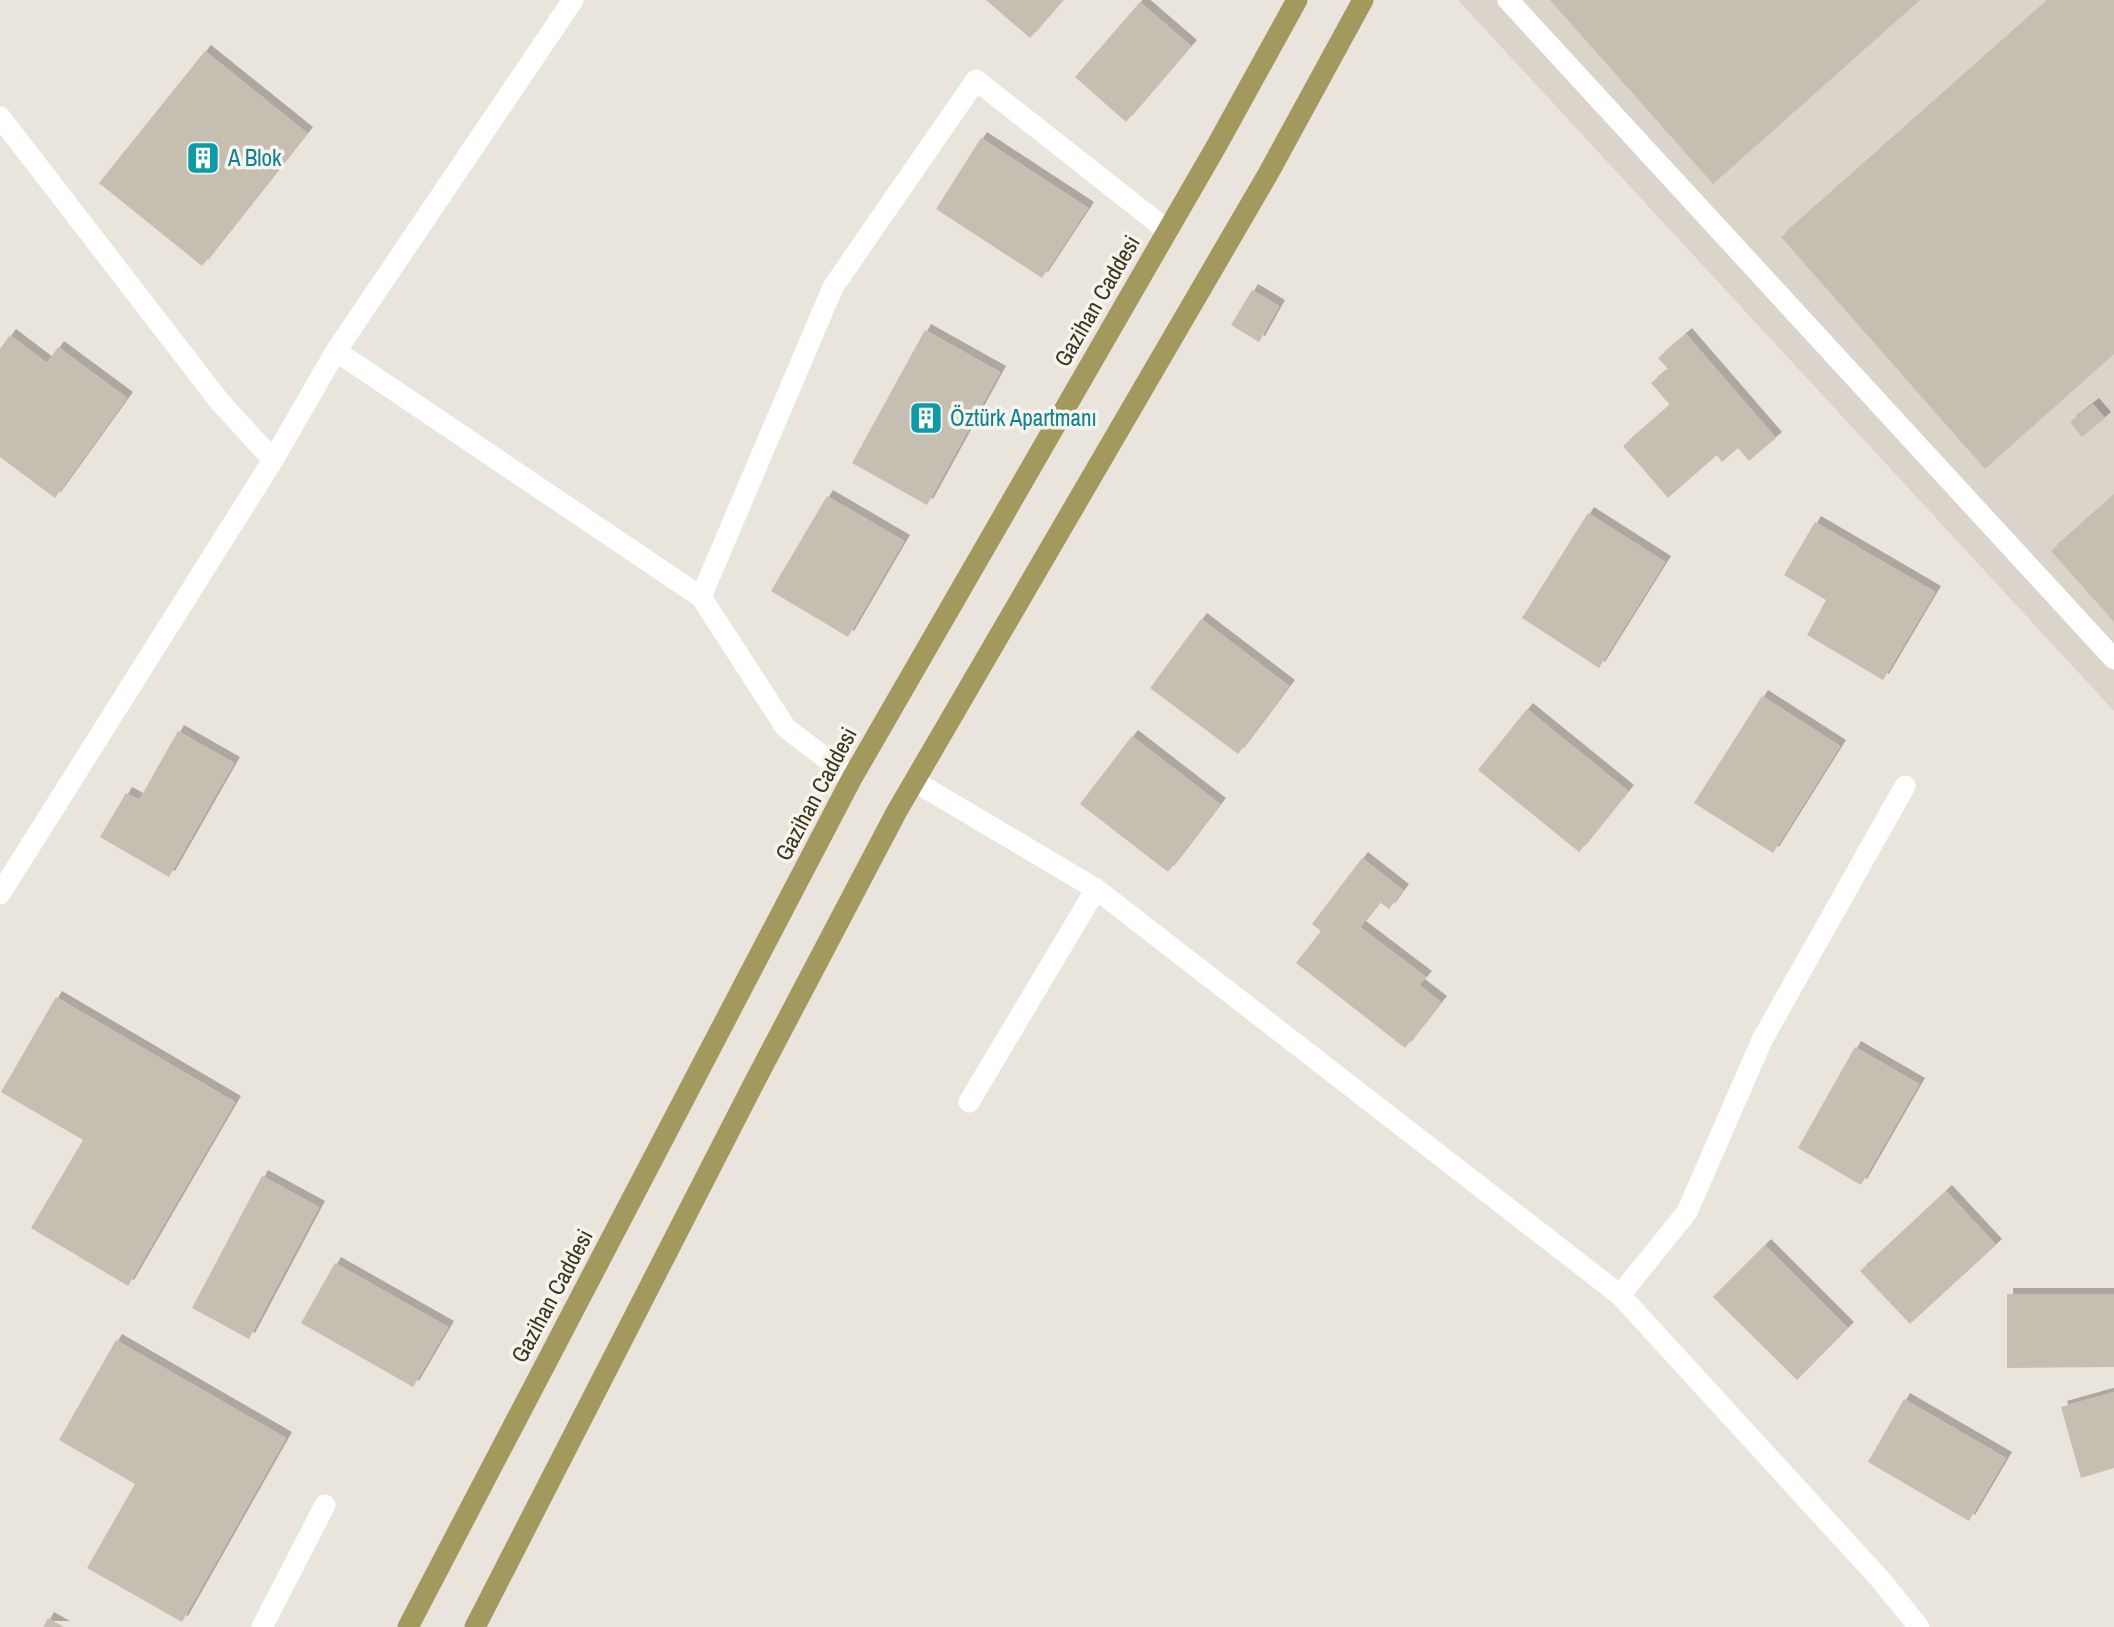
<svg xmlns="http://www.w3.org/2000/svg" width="2114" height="1627" font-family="'Archivo Narrow',sans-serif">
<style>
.built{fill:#dad4cb}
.building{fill:#c5bfb2;filter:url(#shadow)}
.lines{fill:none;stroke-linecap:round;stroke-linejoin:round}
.minor{stroke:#fff;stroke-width:21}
.major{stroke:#a3985e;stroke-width:21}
.labels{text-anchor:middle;stroke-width:7;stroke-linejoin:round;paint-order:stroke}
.culture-label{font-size:23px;fill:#0d838f;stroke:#f7f3ed;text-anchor:start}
.street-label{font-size:23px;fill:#3a351e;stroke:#f7f3ed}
</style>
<defs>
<filter id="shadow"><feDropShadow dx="6" dy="-6" stdDeviation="0" flood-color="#0004"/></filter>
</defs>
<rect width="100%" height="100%" fill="#eae5dc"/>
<!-- built -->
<path class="built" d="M1458,0H2114V711Z"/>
<!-- building -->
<g class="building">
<path d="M986,0H1063L1030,38Z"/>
<path d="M1550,0H1920L1713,184Z"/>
<path d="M2048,0H2114V354L1985,469L1781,237Z"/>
<path d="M1140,2L1191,46L1126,122L1075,77Z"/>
<path d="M205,51L307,133L202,266L99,183Z"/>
<path d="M981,138L1088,208L1042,278L936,209Z"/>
<path d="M1252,290L1279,306L1259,342L1231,325Z"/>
<path d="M925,330L1000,372L927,505L852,463Z"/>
<path d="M1686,334L1776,438L1749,461L1738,448L1722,462L1717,455L1668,498L1623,446L1670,405L1651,383L1668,369L1658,358Z"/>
<path d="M10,335L47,363L58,347L127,398L55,498L0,457V349Z"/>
<path d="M2093,404L2105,418L2082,437L2070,422Z"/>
<path d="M2114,495V622L2051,551Z"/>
<path d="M827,496L904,541L848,637L771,591Z"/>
<path d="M1588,513L1665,562L1599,668L1522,618Z"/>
<path d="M1815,522L1935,592L1883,680L1807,635L1826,600L1784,575Z"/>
<path d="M1201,619L1289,686L1238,754L1150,688Z"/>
<path d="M1762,696L1840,746L1773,853L1694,803Z"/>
<path d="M1527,709L1628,791L1579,852L1478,770Z"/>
<path d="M178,731L234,763L169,877L100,837L126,793L139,800Z"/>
<path d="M1132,736L1220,804L1168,872L1080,804Z"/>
<path d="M1362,858L1403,890L1389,909L1380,902L1360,927L1426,977L1419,985L1441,1002L1405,1048L1296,963L1321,931L1312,924Z"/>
<path d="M56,997L235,1102L128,1286L31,1228L83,1140L1,1092Z"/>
<path d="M1855,1047L1919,1084L1861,1185L1798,1148Z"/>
<path d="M262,1176L319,1207L249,1339L192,1308Z"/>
<path d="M1946,1191L1996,1245L1910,1324L1860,1271Z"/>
<path d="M1765,1245L1848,1328L1797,1380L1713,1297Z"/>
<path d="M335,1263L448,1327L413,1387L301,1323Z"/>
<path d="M2007,1294H2114V1367L2007,1368Z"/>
<path d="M116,1340L286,1438L182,1622L87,1568L135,1484L59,1440Z"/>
<path d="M2114,1392V1468L2081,1478L2061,1407Z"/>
<path d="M1904,1399L2006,1458L1969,1521L1868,1462Z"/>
<path d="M48,1618L64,1627H43Z"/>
</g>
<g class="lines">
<!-- minor -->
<g class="minor">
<path d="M1508,0L2114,659"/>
<path d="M0,117L220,402L273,460"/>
<path d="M336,351L701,597L786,728L852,778"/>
<path d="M701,597L833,287L976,80L1168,231"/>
<path d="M914,781L1096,889L1620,1295L1880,1579L1919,1627"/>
<path d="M0,894L273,460L336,351L573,0"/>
<path d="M969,1102L1096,889"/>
<path d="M1620,1295L1687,1212L1762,1040L1905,786"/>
<path d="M262,1627L325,1505"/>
</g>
<!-- major -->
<g class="major">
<path d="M408,1627L852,778L1217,145L1297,0"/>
<path d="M475,1627L754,1083L897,811L1268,174L1363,0"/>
</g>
</g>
<!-- icons -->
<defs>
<symbol id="building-square" viewBox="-11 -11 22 22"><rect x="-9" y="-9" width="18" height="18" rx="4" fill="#0f9aa8" stroke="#f7f3ed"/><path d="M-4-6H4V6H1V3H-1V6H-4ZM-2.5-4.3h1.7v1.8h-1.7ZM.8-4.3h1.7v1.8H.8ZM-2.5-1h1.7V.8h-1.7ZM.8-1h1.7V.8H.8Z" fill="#fff"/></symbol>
</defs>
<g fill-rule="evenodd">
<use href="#building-square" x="184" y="139" width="38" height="38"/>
<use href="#building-square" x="907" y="399" width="38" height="38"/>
</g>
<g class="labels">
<!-- culture labels -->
<g class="culture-label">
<text x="228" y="166">A Blok</text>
<text x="950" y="426">Öztürk Apartmanı</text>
</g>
<!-- street labels -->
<g class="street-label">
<text transform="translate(1097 301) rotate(-60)" y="8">Gazihan Caddesi</text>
<text transform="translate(816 794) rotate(-62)" y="8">Gazihan Caddesi</text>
<text transform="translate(552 1296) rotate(-62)" y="8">Gazihan Caddesi</text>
</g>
</g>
</svg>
